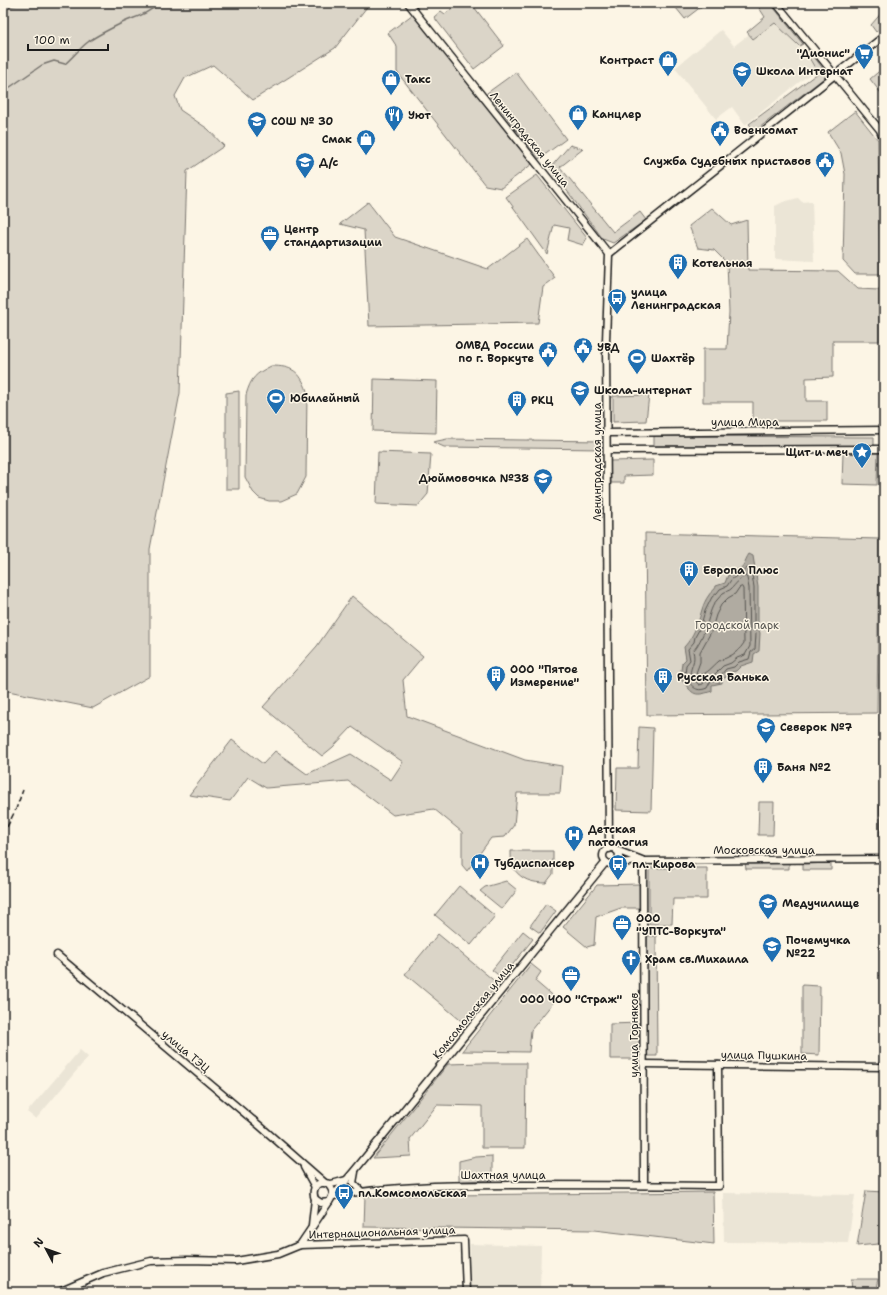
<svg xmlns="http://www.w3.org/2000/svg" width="887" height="1295" font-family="'Shantell Sans',sans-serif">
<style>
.built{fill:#ebe5d6}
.green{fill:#dbd5c8;stroke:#7c7872}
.water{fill:#b0aba1;stroke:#75726c}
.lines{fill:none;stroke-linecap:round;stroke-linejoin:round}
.shore{stroke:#575551;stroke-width:1}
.stream{stroke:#75726c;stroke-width:1.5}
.secondary-casing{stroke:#1c1c1c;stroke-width:9}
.secondary{stroke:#fcf5e5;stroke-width:6}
.rail{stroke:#1c1c1c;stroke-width:1.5;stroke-dasharray:6 3;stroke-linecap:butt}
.labels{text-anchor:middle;stroke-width:3;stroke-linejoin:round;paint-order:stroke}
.poi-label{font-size:11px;font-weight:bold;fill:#1c1c1c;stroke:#fcf5e5;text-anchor:start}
.street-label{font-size:11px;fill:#1c1c1c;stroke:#fcf5e5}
.park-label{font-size:11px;fill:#555450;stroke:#fcf5e5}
</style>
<rect width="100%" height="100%" fill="#fcf5e5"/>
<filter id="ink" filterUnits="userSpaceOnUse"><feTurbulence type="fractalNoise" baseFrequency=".025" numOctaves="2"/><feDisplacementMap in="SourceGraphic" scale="8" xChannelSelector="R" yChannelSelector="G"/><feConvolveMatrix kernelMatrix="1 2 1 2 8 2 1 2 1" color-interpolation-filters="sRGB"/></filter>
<g filter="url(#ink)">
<!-- built -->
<g class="built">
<path d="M773,16L816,69L745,125L732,107L716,119L675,68L721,30L734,46Z"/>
<path d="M798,198L802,202L812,201L814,261L775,259V206L783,202Z"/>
<path d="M80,1050L88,1057L36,1119L27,1112Z"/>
<path d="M723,1193L855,1195L848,1243L724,1242Z"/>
<path d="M470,1244L541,1246L540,1292H468Z"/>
</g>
<!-- green -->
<g class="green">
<path d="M22,3H370L335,48L253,100L213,65L185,78L175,96L180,110L208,129L224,146L187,171L180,393L150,549V676L93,708L3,690V9Z"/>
<path d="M459,3H471L504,46L474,69L434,17L441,11L445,14Z"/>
<path d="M672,3H706L685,19Z"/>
<path d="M756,3H770L803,44L799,46L775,23L753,39L747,32L765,17Z"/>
<path d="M884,10V25L876,32L871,25Z"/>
<path d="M413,14L532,164L501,188L485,185L397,72V47L388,33Z"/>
<path d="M808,49L828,75L755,131L749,124L818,73L805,51Z"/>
<path d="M884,67V97L870,79Z"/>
<path d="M516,72L566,139L539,159L487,93Z"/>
<path d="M855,111L878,140L880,274H855L843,261L845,174L841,153L828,132Z"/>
<path d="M570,145L583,149L560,167L613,232L640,212L646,220L613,243L603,239L550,168Z"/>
<path d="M537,175L587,238L583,245L567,240L569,228L554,225L547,254L506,197Z"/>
<path d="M368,202L395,237L488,269L527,239L555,278L543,287L538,323L369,326L364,230L340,224Z"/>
<path d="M712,208L731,225L747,220L748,270L838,271L858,289L879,290V341H833V377L806,378V401H827V421H753V402H703V349H727L729,312L727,263L714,250L698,248L689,226Z"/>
<path d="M271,366C292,366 300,371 307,391L306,477L297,494L281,501H269L259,498L253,492L245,477L246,395C251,378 255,374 271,366Z"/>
<path d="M374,379L437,381L436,433L373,431Z"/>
<path d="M239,391V489H226V393Z"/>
<path d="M649,395L646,421L613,422V396Z"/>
<path d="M654,436L874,437V446H654Z"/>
<path d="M447,439L603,441L602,449L444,447L433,442Z"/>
<path d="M378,452L431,454L428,494L418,506L376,504Z"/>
<path d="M843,453H878L877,485L842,484Z"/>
<path d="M653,460V475L624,476V483H611L610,461Z"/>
<path d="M645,533L879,539L877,713L647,715Z"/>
<path d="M352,596L423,656L403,680L407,716L525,760L562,766L560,793H517L514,825L505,837L491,838L467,871L462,865V832L434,809L393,815L348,781L266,788L248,777L230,801L189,795L232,740L263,764L275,751L307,774L351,754L391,780L403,762L352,727L333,747L322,756L263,707L317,646Z"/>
<path d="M639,727L653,728L651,811L616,810L617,768H638Z"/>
<path d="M759,802H774L773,835H758Z"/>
<path d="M511,851H553V874L546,883C533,883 520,880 513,867C511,863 511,856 511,851Z"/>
<path d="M745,863H789V869H746Z"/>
<path d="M831,863V870H803V864Z"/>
<path d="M649,868H707V899H673L672,924H649Z"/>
<path d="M506,881L517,890L502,909L480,891L485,887Z"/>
<path d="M640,884V908H621L596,917L594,945L587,947L563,927L597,885Z"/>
<path d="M459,886L495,916L471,945L435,915Z"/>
<path d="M546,904L556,911L540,933L530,926Z"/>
<path d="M523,931L533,939L502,978L492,970Z"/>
<path d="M438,934L498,984L465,1024L405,974Z"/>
<path d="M647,936H656L657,1056H647Z"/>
<path d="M531,964L541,972L535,981L556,999L531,1030L529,1052L462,1051Z"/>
<path d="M802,985L820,986L819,1055L802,1054Z"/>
<path d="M639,1023V1059H610V1024Z"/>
<path d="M483,1063H526L525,1148H482V1106L437,1105L410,1139L411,1156L373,1158L448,1064Z"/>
<path d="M492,1156V1180L459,1181V1161L476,1157Z"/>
<path d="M866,1191L884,1192V1242L878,1244L857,1246Z"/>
<path d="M713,1192L714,1244L594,1230L364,1227L365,1196Z"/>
<path d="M851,1279H878L875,1292H852Z"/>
</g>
<!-- water -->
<path class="water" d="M749,554L753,556L758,587V628L760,633L759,651L754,654L753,662L741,666L736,671L728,673V676L722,679V683L712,685V691C692,698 693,693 680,678L682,663L686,659L684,647C689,642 694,633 697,625C701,616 702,604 709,595C711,591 715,591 716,586L725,583L728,575H731L736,570C745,568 744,561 749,554Z"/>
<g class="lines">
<!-- shore -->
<g class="shore">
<path d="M748,568L751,569L754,587V628L756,634L755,649L751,652L749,659L739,662L734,667L726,669L717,680L710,682L707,688C695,693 692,686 685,676L686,665L690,660L688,649L694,642L695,637L700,628L705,611L712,597L717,593L720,589L727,586L731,580Z"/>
<path d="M745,576L747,578L749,588L750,646L745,655L737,658L731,663L723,666L714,675L706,679L703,684L699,685L690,675C691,664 696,662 693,651C698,646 703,635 705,629C709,620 710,607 717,600C719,598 721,595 723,593C726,591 729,591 731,589C736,584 738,580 745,576Z"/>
<path d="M742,587L743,589L744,643C740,649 735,654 728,657C725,659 722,659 719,661C712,667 708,673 699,676L696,673L700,662V652L711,632L716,615L721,605L728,598L735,594L739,588Z"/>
</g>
<!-- stream -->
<path class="stream" d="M3,92L42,65L54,61L65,64C73,57 80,48 88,42C94,37 110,29 118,25C133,17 146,16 159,3"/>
<defs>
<g id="secondary">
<path d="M408,3L609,254L606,341L609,849"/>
<path d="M776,3L880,130L884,140"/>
<path d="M609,254L884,36"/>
<path d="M606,433L884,430"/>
<path d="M607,450L884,449"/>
<circle cx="611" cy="856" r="8"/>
<path d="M616,850L642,860"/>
<path d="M643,861L644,1185"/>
<path d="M615,863L643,861L884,859"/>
<path d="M57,955L260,1126L325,1183"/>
<path d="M644,1064L884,1067"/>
<path d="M884,1067V675"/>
<path d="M304,1167L315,1187"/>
<path d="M355,1172L353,1183L361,1191"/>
<path d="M328,1184C334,1191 334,1195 329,1202L321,1203L315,1199C312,1192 314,1182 324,1183C326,1183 329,1184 331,1184C336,1183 342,1181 347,1180"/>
<path d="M333,1196C395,1185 457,1185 520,1185C586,1185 653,1185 719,1186L718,1065"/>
<path d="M333,1196L355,1170L606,862"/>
<path d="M312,1225L315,1199"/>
<path d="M300,1245L329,1202"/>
<path d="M59,1292L103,1273L151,1261L187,1260L236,1261L278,1254L300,1245L464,1240L466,1292"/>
</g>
</defs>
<!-- secondary casing -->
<use href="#secondary" class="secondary-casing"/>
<!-- secondary -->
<use href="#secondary" class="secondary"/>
<!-- rail -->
<path class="rail" d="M3,835L16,809L23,790"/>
</g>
</g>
<!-- icons -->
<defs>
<symbol id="supermarket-pin" viewBox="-11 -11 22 30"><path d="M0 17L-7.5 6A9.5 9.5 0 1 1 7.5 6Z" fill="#1f6fb2" stroke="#fcf5e5"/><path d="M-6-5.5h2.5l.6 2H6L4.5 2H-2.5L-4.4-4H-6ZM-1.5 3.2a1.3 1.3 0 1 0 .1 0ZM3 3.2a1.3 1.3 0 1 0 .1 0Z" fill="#fff"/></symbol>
<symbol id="shop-pin" viewBox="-11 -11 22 30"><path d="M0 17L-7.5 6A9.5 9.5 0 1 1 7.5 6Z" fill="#1f6fb2" stroke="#fcf5e5"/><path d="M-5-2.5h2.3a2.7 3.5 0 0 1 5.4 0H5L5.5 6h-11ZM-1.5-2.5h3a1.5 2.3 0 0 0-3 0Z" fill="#fff"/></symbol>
<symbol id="school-pin" viewBox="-11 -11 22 30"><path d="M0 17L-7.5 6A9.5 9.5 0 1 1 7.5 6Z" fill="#1f6fb2" stroke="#fcf5e5"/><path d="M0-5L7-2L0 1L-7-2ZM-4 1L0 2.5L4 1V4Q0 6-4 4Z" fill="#fff"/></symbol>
<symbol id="restaurant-pin" viewBox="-11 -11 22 30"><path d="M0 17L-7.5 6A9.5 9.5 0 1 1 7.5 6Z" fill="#1f6fb2" stroke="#fcf5e5"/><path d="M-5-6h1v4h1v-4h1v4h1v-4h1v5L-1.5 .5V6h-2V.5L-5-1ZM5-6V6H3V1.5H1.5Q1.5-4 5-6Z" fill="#fff"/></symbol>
<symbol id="civic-pin" viewBox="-11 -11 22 30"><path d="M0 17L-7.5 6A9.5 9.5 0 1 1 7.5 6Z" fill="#1f6fb2" stroke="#fcf5e5"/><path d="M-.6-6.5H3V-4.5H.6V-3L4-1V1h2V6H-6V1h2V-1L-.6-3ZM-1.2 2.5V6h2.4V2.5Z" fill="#fff"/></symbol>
<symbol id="office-pin" viewBox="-11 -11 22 30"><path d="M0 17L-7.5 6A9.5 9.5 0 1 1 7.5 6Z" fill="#1f6fb2" stroke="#fcf5e5"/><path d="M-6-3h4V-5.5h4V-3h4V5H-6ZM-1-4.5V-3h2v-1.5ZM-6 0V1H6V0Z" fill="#fff"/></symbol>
<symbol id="building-pin" viewBox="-11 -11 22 30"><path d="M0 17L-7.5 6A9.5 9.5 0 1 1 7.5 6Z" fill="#1f6fb2" stroke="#fcf5e5"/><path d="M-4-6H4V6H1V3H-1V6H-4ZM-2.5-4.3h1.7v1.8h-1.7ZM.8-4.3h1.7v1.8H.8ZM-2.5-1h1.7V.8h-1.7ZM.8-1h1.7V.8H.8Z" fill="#fff"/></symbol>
<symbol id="bus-pin" viewBox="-11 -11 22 30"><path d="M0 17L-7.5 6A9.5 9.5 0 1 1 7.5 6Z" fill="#1f6fb2" stroke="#fcf5e5"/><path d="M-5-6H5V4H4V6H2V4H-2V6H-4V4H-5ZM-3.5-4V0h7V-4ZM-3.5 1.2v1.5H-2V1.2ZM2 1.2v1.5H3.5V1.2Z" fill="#fff"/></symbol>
<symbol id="stadium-pin" viewBox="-11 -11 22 30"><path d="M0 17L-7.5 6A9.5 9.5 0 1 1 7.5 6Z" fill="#1f6fb2" stroke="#fcf5e5"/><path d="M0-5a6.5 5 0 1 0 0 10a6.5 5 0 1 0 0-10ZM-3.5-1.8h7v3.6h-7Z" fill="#fff"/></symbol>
<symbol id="sight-pin" viewBox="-11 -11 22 30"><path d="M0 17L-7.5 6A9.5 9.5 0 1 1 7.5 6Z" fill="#1f6fb2" stroke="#fcf5e5"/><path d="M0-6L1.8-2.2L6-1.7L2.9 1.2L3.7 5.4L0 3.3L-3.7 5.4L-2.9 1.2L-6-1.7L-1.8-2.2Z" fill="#fff"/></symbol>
<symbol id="hospital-pin" viewBox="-11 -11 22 30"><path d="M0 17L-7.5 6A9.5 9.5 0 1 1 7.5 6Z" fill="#1f6fb2" stroke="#fcf5e5"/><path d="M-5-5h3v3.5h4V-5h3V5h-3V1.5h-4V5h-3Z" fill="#fff"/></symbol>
<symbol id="university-pin" viewBox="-11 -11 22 30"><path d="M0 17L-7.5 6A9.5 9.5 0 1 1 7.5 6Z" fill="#1f6fb2" stroke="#fcf5e5"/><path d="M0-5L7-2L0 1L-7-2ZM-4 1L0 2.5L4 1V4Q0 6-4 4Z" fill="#fff"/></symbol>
<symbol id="church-pin" viewBox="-11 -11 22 30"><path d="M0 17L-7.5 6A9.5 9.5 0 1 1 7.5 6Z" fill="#1f6fb2" stroke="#fcf5e5"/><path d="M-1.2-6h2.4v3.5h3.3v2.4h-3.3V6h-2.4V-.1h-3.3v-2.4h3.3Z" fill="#fff"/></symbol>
</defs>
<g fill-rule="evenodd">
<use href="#supermarket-pin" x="853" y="42" width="22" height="30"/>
<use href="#shop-pin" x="657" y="49" width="22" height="30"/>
<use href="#school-pin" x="731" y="60" width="22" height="30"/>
<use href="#shop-pin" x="380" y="68" width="22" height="30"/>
<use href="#shop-pin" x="567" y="103" width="22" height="30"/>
<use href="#restaurant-pin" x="383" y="104" width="22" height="30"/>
<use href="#school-pin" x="246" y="110" width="22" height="30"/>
<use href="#civic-pin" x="709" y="119" width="22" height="30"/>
<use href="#shop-pin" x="355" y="128" width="22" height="30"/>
<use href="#civic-pin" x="814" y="150" width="22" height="30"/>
<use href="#school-pin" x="294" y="151" width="22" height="30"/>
<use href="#office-pin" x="259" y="224" width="22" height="30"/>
<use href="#building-pin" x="667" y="252" width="22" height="30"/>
<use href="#bus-pin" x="606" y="287" width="22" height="30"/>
<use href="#civic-pin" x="572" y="336" width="22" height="30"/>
<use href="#civic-pin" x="537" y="340" width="22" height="30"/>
<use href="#stadium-pin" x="626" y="347" width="22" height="30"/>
<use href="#school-pin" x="569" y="379" width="22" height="30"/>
<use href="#stadium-pin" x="265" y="387" width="22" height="30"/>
<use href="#building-pin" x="506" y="389" width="22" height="30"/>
<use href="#sight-pin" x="851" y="441" width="22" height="30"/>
<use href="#school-pin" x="532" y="467" width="22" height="30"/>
<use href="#building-pin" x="678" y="559" width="22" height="30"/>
<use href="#building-pin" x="485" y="664" width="22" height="30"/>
<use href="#building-pin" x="652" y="666" width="22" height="30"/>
<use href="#school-pin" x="755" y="716" width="22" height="30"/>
<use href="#building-pin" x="752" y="756" width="22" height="30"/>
<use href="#hospital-pin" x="563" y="824" width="22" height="30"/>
<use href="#hospital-pin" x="469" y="852" width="22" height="30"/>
<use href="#bus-pin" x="607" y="853" width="22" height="30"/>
<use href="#university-pin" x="757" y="892" width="22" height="30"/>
<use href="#office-pin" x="611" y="913" width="22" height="30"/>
<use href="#school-pin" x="761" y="935" width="22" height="30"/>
<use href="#church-pin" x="620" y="948" width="22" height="30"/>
<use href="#office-pin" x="560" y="964" width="22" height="30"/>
<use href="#bus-pin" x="333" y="1182" width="22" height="30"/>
</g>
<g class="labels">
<!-- poi labels -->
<g class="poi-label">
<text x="850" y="57" text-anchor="end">"Дионис"</text>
<text x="654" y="64" text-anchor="end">Контраст</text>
<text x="756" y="75">Школа Интернат</text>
<text x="405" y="83">Такс</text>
<text x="592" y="118">Канцлер</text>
<text x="408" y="119">Уют</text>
<text x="271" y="125">СОШ № 30</text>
<text x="734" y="134">Военкомат</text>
<text x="352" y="143" text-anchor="end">Смак</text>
<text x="811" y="165" text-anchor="end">Служба Судебных приставов</text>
<text x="319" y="166">Д/с</text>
<text x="284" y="233">Центр<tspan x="284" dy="13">стандартизации</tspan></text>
<text x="692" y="267">Котельная</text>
<text x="631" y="296">улица<tspan x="631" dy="13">Ленинградская</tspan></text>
<text x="534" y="349" text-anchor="end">ОМВД России<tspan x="534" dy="13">по г. Воркуте</tspan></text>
<text x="597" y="351">УВД</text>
<text x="651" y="362">Шахтёр</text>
<text x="594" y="394">Школа-интернат</text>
<text x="290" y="402">Юбилейный</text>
<text x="531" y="404">РКЦ</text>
<text x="848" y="456" text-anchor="end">Щит и меч</text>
<text x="529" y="482" text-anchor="end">Дюймовочка №38</text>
<text x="703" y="574">Европа Плюс</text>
<text x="510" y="673">ООО "Пятое<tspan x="510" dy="13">Измерение"</tspan></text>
<text x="677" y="681">Русская Банька</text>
<text x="780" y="731">Северок №7</text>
<text x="777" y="771">Баня №2</text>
<text x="588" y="833">Детская<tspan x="588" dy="13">патология</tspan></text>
<text x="494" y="867">Тубдиспансер</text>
<text x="632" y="868">пл. Кирова</text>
<text x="782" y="907">Медучилище</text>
<text x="636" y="922">ООО<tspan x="636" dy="13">"УПТС-Воркута"</tspan></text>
<text x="786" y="944">Почемучка<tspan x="786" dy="13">№22</tspan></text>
<text x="645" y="963">Храм св.Михаила</text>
<text x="571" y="1003" text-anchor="middle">ООО ЧОО "Страж"</text>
<text x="358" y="1197">пл.Комсомольская</text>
</g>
<!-- street labels -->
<g class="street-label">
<text transform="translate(530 139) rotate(51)" y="4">Ленинградская улица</text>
<text x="745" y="426">улица Мира</text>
<text transform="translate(597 462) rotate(-90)" y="4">Ленинградская улица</text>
<text x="764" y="854">Московская улица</text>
<text transform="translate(473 1010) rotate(-51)" y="4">Комсомольская улица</text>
<text transform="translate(634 1035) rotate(-90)" y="4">улица Горняков</text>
<text transform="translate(186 1051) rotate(40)" y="4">улица ТЭЦ</text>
<text transform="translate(764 1055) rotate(1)" y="4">улица Пушкина</text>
<text x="503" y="1179">Шахтная улица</text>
<text transform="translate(382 1232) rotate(-2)" y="4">Интернациональная улица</text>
</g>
<!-- park labels -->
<g class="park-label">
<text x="737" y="629">Городской парк</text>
</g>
</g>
<!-- margin -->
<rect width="887" height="1295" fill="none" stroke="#fcf5e5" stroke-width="16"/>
<rect x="8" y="8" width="871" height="1279" fill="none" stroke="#1c1c1c" stroke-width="1.5" filter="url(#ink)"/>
<!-- north arrow -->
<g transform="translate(46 1249) rotate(311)" stroke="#fcf5e5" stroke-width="3" paint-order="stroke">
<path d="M0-3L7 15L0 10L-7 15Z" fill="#1c1c1c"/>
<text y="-6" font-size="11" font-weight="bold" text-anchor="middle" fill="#1c1c1c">N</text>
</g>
<!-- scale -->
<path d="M28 44v6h80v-6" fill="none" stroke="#1c1c1c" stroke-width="2"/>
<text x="34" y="44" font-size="12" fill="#1c1c1c" stroke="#fcf5e5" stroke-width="3" paint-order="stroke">100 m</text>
</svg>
